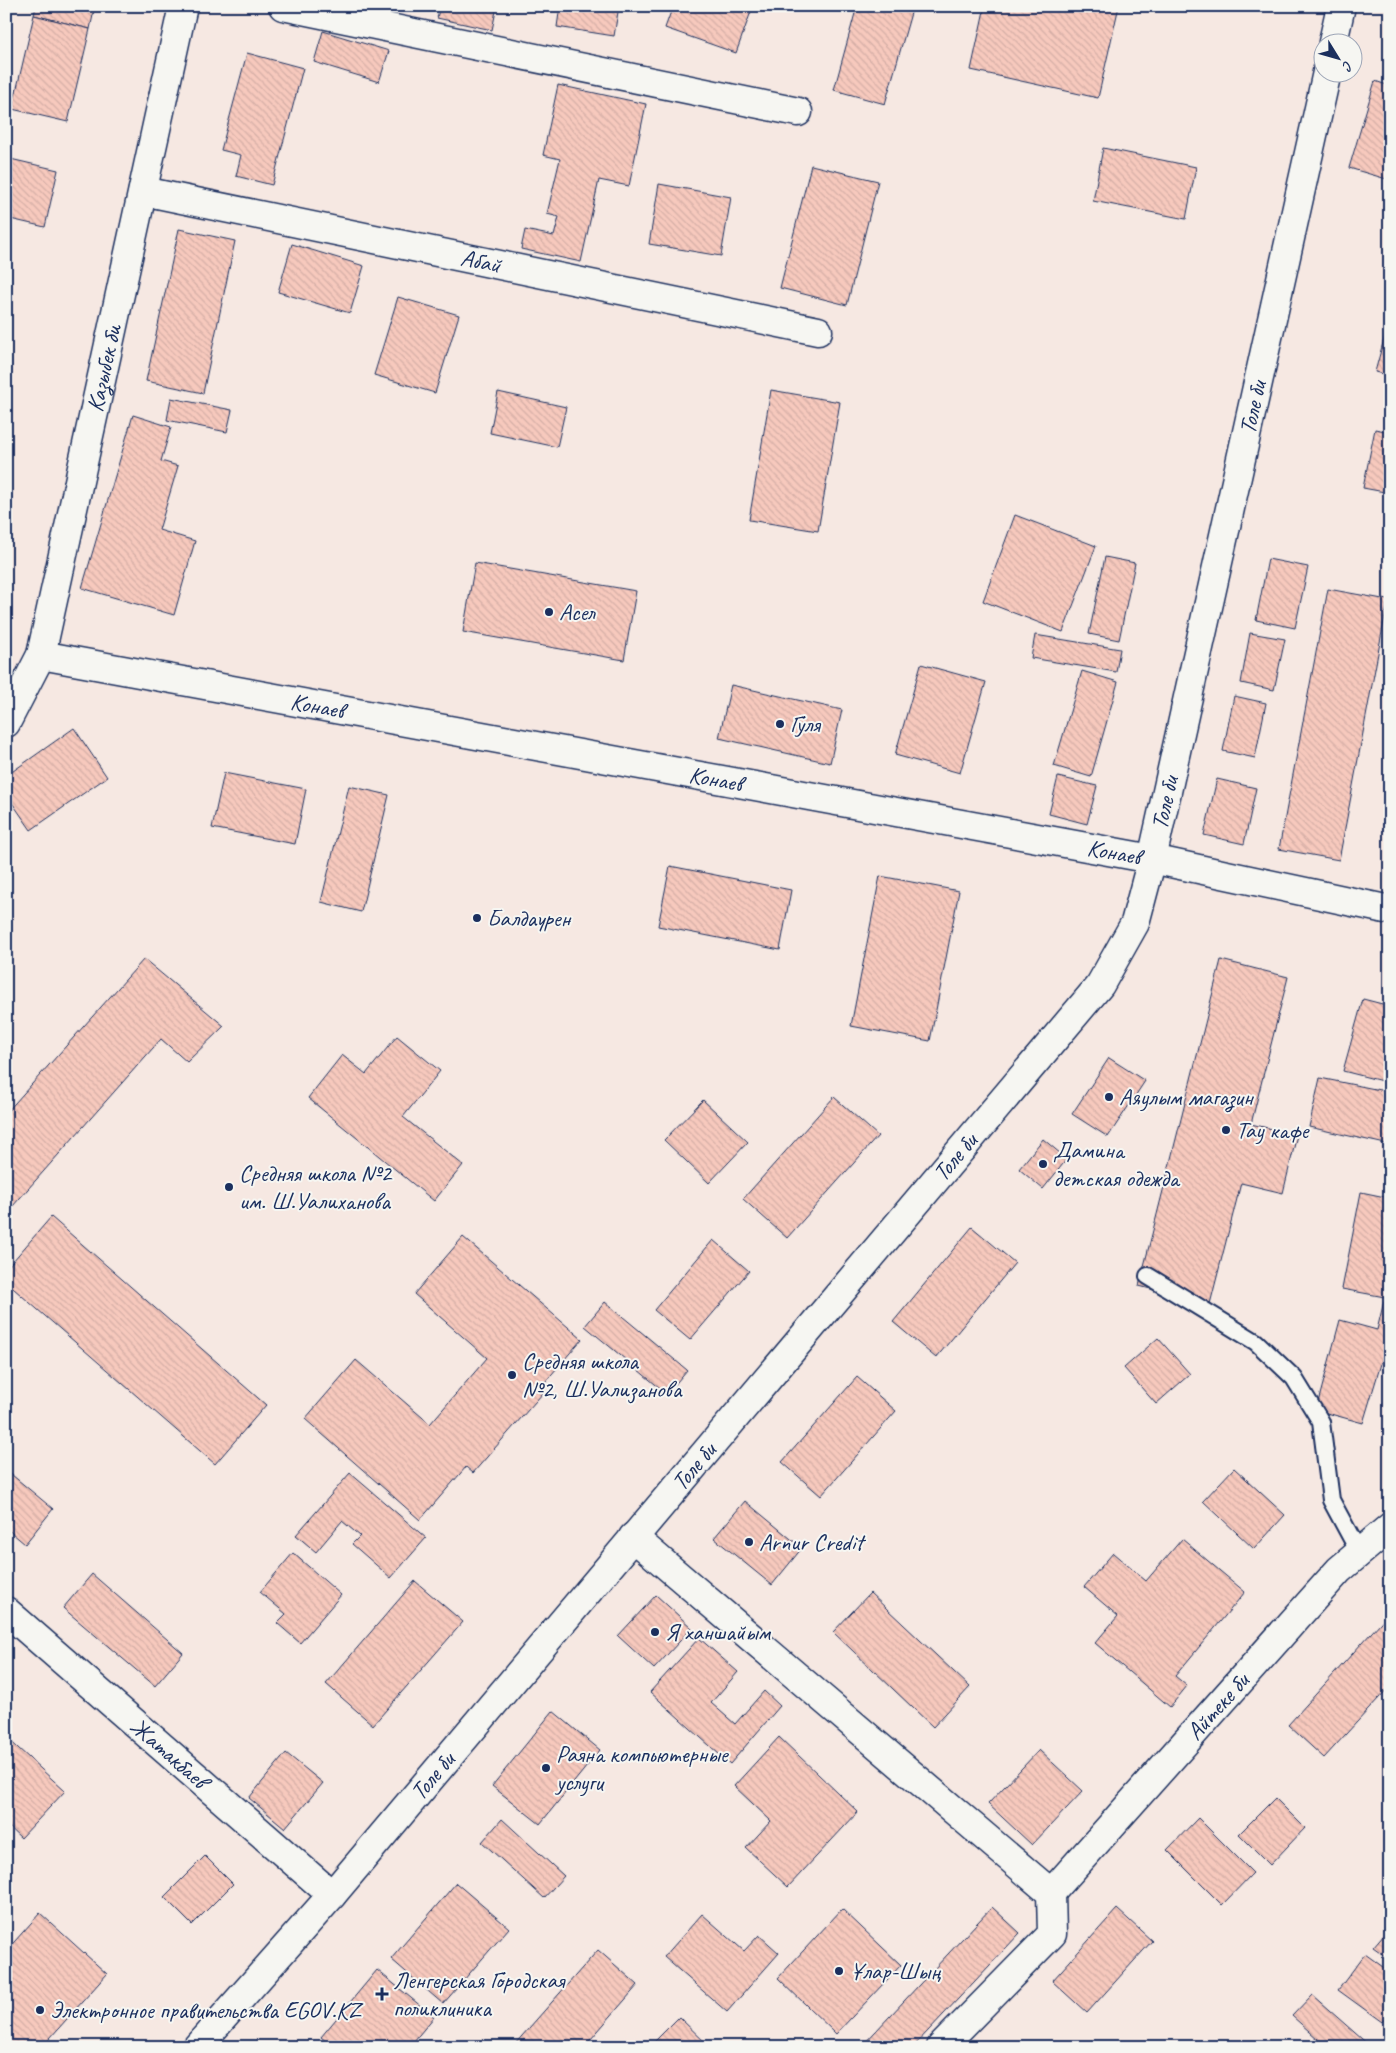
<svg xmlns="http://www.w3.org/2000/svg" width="1396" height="2053" font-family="Caveat,sans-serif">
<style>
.building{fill:url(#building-back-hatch);stroke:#1b2f5e}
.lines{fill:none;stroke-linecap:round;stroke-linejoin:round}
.service-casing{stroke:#1b2f5e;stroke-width:20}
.minor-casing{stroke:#1b2f5e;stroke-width:31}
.secondary-casing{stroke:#1b2f5e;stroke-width:31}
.service{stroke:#f6f6f2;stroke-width:16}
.minor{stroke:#f6f6f2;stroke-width:28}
.secondary{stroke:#f6f6f2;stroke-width:28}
.poi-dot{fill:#1b2f5e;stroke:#f6f6f2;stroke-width:2}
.labels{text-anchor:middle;stroke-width:4;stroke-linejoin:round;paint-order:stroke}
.street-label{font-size:24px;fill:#1b2f5e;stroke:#f6f6f2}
.poi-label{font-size:24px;fill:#1b2f5e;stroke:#f6f6f2;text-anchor:start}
</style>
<defs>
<pattern id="building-back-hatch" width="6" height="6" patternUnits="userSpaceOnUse" patternTransform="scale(1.25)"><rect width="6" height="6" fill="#f7c9bd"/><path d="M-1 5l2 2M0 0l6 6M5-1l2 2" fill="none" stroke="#d3ada5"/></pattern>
</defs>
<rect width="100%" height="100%" fill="#f6e8e2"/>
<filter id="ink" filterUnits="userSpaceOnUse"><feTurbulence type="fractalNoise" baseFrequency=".02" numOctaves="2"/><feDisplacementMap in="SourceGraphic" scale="10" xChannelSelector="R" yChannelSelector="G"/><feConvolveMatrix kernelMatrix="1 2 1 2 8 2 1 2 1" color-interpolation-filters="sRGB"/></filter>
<g filter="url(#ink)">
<!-- building -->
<g class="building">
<path d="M36,6H95L90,29L34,15Z"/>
<path d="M440,6H497L492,30L437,18Z"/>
<path d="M560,6H619L614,36L557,27Z"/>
<path d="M673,6H753L736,53L665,28Z"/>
<path d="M857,6H913L885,104L834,90Z"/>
<path d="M985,6H1119L1098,98L971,70Z"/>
<path d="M34,15L90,29L68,122L12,109Z"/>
<path d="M323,31L389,51L379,82L314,62Z"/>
<path d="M247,53L303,68L272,185L236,176L241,155L221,150Z"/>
<path d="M1375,81L1390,86V180L1349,168Z"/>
<path d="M558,85L646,104L629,186L599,180L581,262L521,249L525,230L554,236L559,217L547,214L560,159L543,155Z"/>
<path d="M1103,148L1196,167L1186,219L1093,201Z"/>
<path d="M6,158L58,170L45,227L6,218Z"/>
<path d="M811,165L878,181L847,305L780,288Z"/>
<path d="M659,184L731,197L721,256L649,244Z"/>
<path d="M179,229L235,241L203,393L146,381Z"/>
<path d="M292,244L364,266L350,313L278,292Z"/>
<path d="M398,297L459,315L435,393L374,375Z"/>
<path d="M1390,317V376L1375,372Z"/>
<path d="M771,390L840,402L818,531L749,520Z"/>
<path d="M498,392L566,407L557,447L490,433Z"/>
<path d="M171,398L232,410L227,432L167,420Z"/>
<path d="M133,415L171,427L161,461L178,466L159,530L195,541L174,615L82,588Z"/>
<path d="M1375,429L1390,432V493L1363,488Z"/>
<path d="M1015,515L1096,546L1063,632L983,601Z"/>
<path d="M1105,557L1135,563L1119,640L1089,634Z"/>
<path d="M1268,559L1308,567L1295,628L1256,620Z"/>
<path d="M475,563L636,591L624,660L463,632Z"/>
<path d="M1328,589L1388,600L1339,860L1279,849Z"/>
<path d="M1250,633L1285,639L1274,690L1241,683Z"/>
<path d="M1035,635L1120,649L1116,672L1031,658Z"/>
<path d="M921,664L986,682L960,773L895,755Z"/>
<path d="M1082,671L1118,682L1091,777L1054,766Z"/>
<path d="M731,685L842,710L830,763L719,738Z"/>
<path d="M1234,696L1266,703L1255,758L1223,751Z"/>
<path d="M74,728L107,777L31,830L6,794V776Z"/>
<path d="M224,773L306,789L295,844L212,828Z"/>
<path d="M1058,777L1097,786L1087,824L1049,814Z"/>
<path d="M1217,779L1256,788L1244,844L1204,835Z"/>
<path d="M349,786L389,795L361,912L321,902Z"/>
<path d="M670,866L791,890L780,950L658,926Z"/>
<path d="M880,876L959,891L930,1041L851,1026Z"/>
<path d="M144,959L224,1026L187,1062L161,1039L12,1207L6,1202V1113Z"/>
<path d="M1221,960L1288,977L1251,1124L1297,1135L1283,1193L1241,1183L1210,1304L1139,1286Z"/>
<path d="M1363,999L1390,1006V1083L1343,1071Z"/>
<path d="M397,1036L440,1071L403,1117L463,1165L434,1201L308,1098L342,1055L366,1074Z"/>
<path d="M1109,1058L1145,1081L1108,1137L1072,1114Z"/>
<path d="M1320,1078L1390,1092V1145L1309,1127Z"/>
<path d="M834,1097L878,1136L787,1238L743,1199Z"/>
<path d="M703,1100L748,1142L709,1183L664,1140Z"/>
<path d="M1043,1139L1067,1159L1043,1189L1019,1169Z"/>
<path d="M1361,1192L1390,1198V1298L1342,1289Z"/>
<path d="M51,1217L266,1405L215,1464L6,1282V1269Z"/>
<path d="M972,1227L1015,1263L936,1358L893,1322Z"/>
<path d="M463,1237L582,1339L539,1389L543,1393L473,1473L466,1467L420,1520L305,1419L356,1360L430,1424L487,1358L414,1294Z"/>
<path d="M713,1240L749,1271L690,1340L654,1310Z"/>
<path d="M1384,1301L1390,1302V1334L1363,1423L1316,1410L1340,1320L1377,1330Z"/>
<path d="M605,1302L687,1370L667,1394L585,1326Z"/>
<path d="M1158,1338L1190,1374L1156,1404L1124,1368Z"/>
<path d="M857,1377L896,1411L821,1496L782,1462Z"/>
<path d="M1234,1468L1285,1515L1254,1549L1203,1501Z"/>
<path d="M6,1470L53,1509L25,1544L6,1528Z"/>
<path d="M350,1473L426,1538L391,1578L352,1544L360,1536L342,1521L316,1552L296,1535Z"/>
<path d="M745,1501L802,1548L772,1585L714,1538Z"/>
<path d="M1182,1539L1245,1592L1175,1676L1187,1686L1170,1707L1095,1643L1118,1616L1084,1587L1113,1553L1146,1581Z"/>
<path d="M293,1553L341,1595L300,1643L277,1623L286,1614L260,1592Z"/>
<path d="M92,1574L183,1653L155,1686L63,1608Z"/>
<path d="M415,1581L463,1622L373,1725L326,1684Z"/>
<path d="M870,1593L970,1687L933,1727L833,1632Z"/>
<path d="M656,1595L692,1628L654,1669L618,1636Z"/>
<path d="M1390,1612V1686L1324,1758L1288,1725Z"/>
<path d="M699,1638L738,1672L711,1703L735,1724L764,1691L780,1706L730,1764L650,1692Z"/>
<path d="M553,1711L600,1750L540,1824L492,1786Z"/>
<path d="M6,1737L65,1791L21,1838L6,1824Z"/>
<path d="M779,1737L858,1812L788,1887L746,1848L771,1821L734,1786Z"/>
<path d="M1039,1750L1083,1791L1032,1845L988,1804Z"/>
<path d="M286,1753L323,1783L285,1828L249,1798Z"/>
<path d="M1275,1798L1305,1828L1270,1865L1239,1834Z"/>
<path d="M1198,1818L1253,1873L1222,1905L1167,1850Z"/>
<path d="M502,1819L564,1876L544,1898L482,1842Z"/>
<path d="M205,1856L233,1884L192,1925L164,1897Z"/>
<path d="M456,1883L509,1928L443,2004L391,1959Z"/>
<path d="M992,1907L1020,1933L913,2047H861Z"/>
<path d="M842,1909L901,1965L836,2034L778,1978Z"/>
<path d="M1117,1909L1152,1941L1087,2013L1052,1981Z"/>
<path d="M40,1913L107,1974L42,2047H6V1951Z"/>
<path d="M702,1914L744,1951L759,1935L779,1953L727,2012L664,1957Z"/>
<path d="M1390,1927V1959L1373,1947Z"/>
<path d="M598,1950L638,1985L584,2047H516L514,2045Z"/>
<path d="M1365,1954L1390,1972V2012L1382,2022L1338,1990Z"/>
<path d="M377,1970L434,2017L409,2047H333L321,2037Z"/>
<path d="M1312,1995L1371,2047H1327L1292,2016Z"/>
<path d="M679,2017L710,2047H649Z"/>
</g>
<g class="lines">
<defs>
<path id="service" d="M1148,1276L1256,1342L1294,1378L1321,1422L1331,1500L1359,1552"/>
<g id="minor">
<path d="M283,6L798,112"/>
<path id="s1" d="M143,191L818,331"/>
<path id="s2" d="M41,655L1152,859L1390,910"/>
<path id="s3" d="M6,723L41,655L183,6"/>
<path d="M633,1537L1051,1893L1052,1934L941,2047"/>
<path id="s4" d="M6,1611L332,1895"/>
<path id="s5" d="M1051,1893L1339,1570L1390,1527"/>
</g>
<g id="secondary">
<path d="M1333,42L1341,6"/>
<path id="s6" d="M197,2047L332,1895L1100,985L1135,923L1152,859L1327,72"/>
</g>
</defs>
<!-- service casing -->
<use href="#service" class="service-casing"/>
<!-- minor casing -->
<use href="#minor" class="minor-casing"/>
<!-- secondary casing -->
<use href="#secondary" class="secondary-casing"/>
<!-- service -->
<use href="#service" class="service"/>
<!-- minor -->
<use href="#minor" class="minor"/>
<!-- secondary -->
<use href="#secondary" class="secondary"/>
</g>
</g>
<!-- markers -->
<g class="poi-dot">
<circle cx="549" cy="612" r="5"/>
<circle cx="780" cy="724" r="5"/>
<circle cx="477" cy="918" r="5"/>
<circle cx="1109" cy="1097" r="5"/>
<circle cx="1226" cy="1130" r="5"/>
<circle cx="1043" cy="1164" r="5"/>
<circle cx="229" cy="1187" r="5"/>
<circle cx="512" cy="1375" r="5"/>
<circle cx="749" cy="1542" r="5"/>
<circle cx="655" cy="1632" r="5"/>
<circle cx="546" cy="1768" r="5"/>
<circle cx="839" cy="1971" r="5"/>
<path d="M379.5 1986.5h5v5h5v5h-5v5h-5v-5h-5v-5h5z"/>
<circle cx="40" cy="2010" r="5"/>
</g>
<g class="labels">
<!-- street labels -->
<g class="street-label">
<text dy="8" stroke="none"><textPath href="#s1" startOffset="345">Абай</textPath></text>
<text dy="8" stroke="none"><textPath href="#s3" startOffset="370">Казыбек би</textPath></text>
<text dy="8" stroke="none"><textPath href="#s6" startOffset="1994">Толе би</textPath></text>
<text dy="8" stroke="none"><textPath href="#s2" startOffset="281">Конаев</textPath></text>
<text dy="8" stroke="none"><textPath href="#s2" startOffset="686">Конаев</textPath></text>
<text dy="8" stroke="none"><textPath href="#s6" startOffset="1589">Толе би</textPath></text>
<text dy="8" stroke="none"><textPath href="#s2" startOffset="1091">Конаев</textPath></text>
<text dy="8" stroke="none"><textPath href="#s6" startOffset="1169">Толе би</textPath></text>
<text dy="8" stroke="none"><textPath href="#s6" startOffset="764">Толе би</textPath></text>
<text dy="8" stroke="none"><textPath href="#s5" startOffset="250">Айтеке би</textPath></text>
<text dy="8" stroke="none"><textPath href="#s4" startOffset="216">Жатакбаев</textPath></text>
<text dy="8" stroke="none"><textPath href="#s6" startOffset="359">Толе би</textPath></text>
</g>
<!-- poi labels -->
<g class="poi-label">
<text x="559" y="620">Асел</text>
<text x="790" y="732">Гуля</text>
<text x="487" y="926">Балдаурен</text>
<text x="1119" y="1105">Аяулым магазин</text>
<text x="1236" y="1138">Тау кафе</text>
<text x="1053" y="1158">Дамина<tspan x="1053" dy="28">детская одежда</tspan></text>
<text x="239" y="1181">Средняя школа №2<tspan x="239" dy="28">им. Ш.Уалиханова</tspan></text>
<text x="522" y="1369">Средняя школа<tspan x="522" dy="28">№2, Ш.Уализанова</tspan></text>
<text x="759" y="1550">Arnur Credit</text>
<text x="665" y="1640">Я ханшайым</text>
<text x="556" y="1762">Раяна компьютерные<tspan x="556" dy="28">услуги</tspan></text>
<text x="849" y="1979">Ұлар-Шың</text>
<text x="393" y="1988">Ленгерская Городская<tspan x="393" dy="28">поликлиника</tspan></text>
<text x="50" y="2018">Электронное правительства EGOV.KZ</text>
</g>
</g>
<!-- margin -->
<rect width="1396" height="2053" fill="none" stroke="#f6f6f2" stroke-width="25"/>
<rect x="12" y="12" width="1371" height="2028" fill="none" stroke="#1b2f5e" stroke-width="2" filter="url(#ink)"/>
<!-- north arrow -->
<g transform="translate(1338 58) rotate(127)"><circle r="24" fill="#f6f6f2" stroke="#9ea6b7"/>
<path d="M0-4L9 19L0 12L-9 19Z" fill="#1b2f5e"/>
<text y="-8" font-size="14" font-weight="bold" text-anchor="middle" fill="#1b2f5e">С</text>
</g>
</svg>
